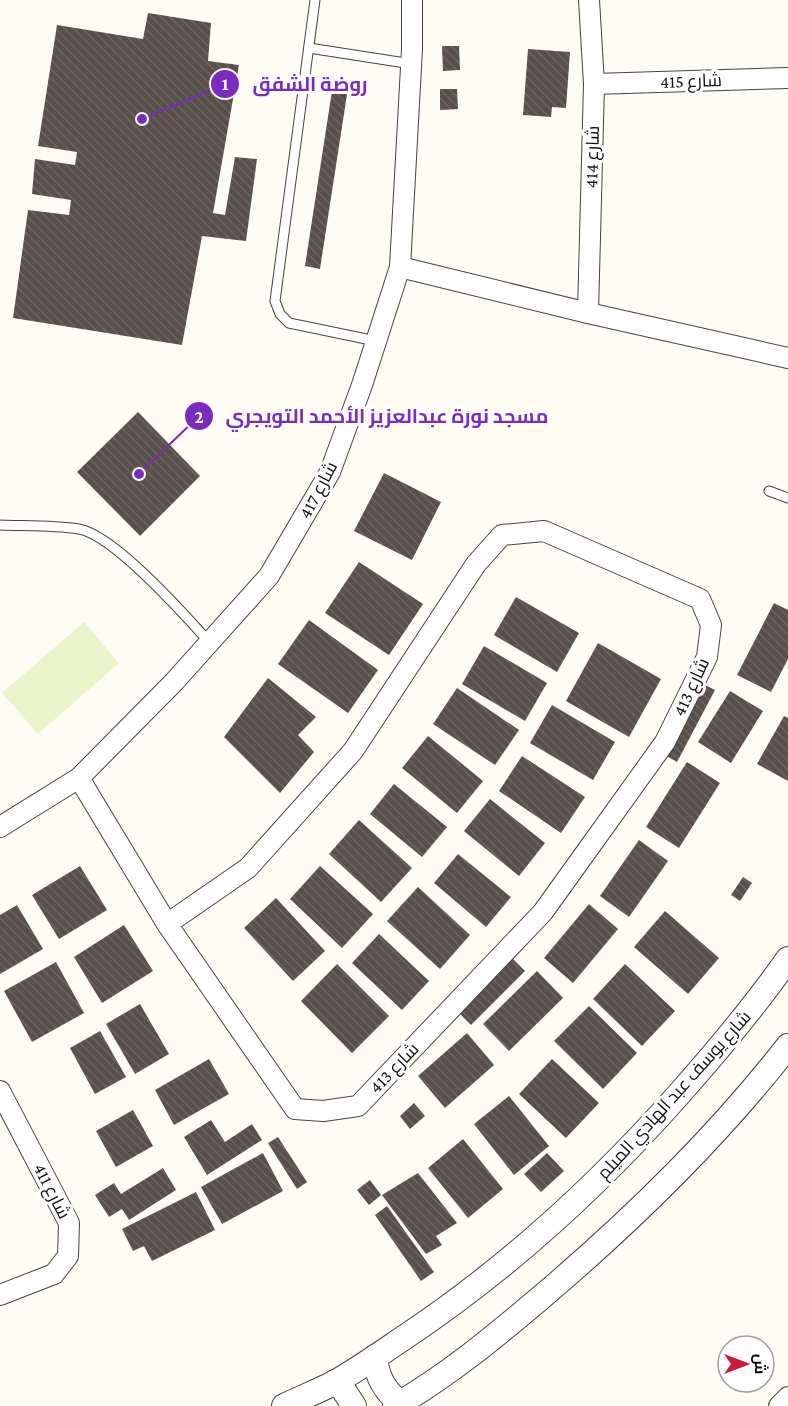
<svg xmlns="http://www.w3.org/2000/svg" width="788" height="1406" font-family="'Crimson Pro',Cairo,serif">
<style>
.pitch{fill:#eaf4cb}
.building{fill:url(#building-back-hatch)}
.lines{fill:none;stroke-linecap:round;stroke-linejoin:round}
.service-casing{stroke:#434343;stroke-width:11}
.minor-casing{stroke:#434343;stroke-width:22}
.tertiary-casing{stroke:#434343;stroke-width:26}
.service{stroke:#fff;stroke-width:9}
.minor{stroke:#fff;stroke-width:20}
.tertiary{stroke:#fff;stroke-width:24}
.labels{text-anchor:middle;stroke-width:6;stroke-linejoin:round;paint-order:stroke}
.street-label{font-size:18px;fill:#101010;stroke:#fff}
.leader{fill:none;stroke:#7b2cbf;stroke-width:2}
.callout-dot{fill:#7b2cbf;stroke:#fff;stroke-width:2}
.mark-label{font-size:18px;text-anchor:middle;font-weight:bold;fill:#fff}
.callout-label{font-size:20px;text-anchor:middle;font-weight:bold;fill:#7b2cbf;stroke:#fff;stroke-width:6;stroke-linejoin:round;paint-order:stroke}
</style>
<defs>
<pattern id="building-back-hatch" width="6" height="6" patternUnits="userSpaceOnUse" patternTransform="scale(1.5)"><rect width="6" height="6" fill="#5a504b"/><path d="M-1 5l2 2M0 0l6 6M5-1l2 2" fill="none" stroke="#6d6561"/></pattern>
</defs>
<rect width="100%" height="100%" fill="#fffcf3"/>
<!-- pitch -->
<path class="pitch" d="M84,622L119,663L38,734L2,693Z"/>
<!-- building -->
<g class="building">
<path d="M148,13L211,23L208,61L239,65L213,213L225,215L235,157L257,159L246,241L202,236L182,345L13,318L28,210L69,215L71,200L32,194L35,159L75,165L77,152L38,146L57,25L143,39Z"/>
<path d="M442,46H459L460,70L443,71Z"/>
<path d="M528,49L570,52L566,108L552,107L551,117L523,115Z"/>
<path d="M334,78L348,88L320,269L305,266Z"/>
<path d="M440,89H457L458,109L440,110Z"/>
<path d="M138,412L200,476L140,536L77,472Z"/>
<path d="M384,473L441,502L412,560L354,531Z"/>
<path d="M359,562L423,604L389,655L325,613Z"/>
<path d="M516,597L579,633L557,672L494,635Z"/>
<path d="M774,603L788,610V659L771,692L737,675Z"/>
<path d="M309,620L378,670L348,713L278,664Z"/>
<path d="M598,643L661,679L629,737L566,701Z"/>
<path d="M484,646L547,683L525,721L462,684Z"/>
<path d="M268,678L316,717L298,735L314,752L280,793L224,737Z"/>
<path d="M703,684L715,690L677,762L665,755Z"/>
<path d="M457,688L519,730L495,765L433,724Z"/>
<path d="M730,691L763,711L731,763L698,742Z"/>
<path d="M552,705L615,742L593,780L530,743Z"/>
<path d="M784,716L788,718V781L757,764Z"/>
<path d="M428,736L483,781L457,813L402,768Z"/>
<path d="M522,756L585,797L561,833L499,791Z"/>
<path d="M687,762L720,783L679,848L646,827Z"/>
<path d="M394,784L447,827L422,857L370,814Z"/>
<path d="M490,799L545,843L519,876L464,831Z"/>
<path d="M359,820L412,868L381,902L329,854Z"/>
<path d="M639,840L668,861L629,917L600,896Z"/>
<path d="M458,854L511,897L486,927L434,883Z"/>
<path d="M80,866L107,910L59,939L32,895Z"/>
<path d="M320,866L373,914L342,948L290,899Z"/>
<path d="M743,877L752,883L740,901L731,895Z"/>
<path d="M418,887L470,935L440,969L387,921Z"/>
<path d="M276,898L325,951L293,981L244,928Z"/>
<path d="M589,904L618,929L573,983L544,958Z"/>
<path d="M17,905L43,949L0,974V915Z"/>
<path d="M665,911L719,958L688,994L634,947Z"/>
<path d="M124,925L153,971L102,1003L74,957Z"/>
<path d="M379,934L429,981L402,1010L352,963Z"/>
<path d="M512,958L525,971L471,1025L458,1012Z"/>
<path d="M56,962L84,1013L32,1042L4,991Z"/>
<path d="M337,964L389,1016L352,1053L301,1001Z"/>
<path d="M625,964L675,1011L642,1046L593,999Z"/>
<path d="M537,971L563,998L509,1051L483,1024Z"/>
<path d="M140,1004L169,1054L135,1074L106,1024Z"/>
<path d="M589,1006L637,1053L603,1089L554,1041Z"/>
<path d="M100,1031L126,1077L95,1094L70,1048Z"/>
<path d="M467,1033L494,1065L445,1108L418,1076Z"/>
<path d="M209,1059L229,1094L174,1125L155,1090Z"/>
<path d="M552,1059L599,1103L566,1138L519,1094Z"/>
<path d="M509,1096L549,1146L514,1175L474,1124Z"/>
<path d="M414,1103L425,1116L410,1129L400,1116Z"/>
<path d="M133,1110L153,1146L116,1167L96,1131Z"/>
<path d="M211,1120L225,1142L252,1124L262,1140L207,1175L184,1137Z"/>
<path d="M278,1137L307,1182L297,1189L268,1143Z"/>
<path d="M463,1139L503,1189L468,1218L428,1168Z"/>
<path d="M263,1153L283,1191L222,1224L201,1187Z"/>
<path d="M547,1153L564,1171L541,1192L524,1174Z"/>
<path d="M163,1168L176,1190L129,1220L122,1209L109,1217L95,1195L114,1183L121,1194Z"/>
<path d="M418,1173L457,1223L436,1236L442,1245L426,1254L382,1195Z"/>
<path d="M370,1180L381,1195L369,1205L357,1190Z"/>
<path d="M196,1192L215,1230L152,1261L144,1246L133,1251L122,1229Z"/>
<path d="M387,1206L434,1272L421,1281L375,1215Z"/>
</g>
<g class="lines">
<defs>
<g id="service">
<path d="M315,0L275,301L280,314L289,323L376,341"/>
<path d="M309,48L412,64"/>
<path d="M769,491L788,498"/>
<path d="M0,525C26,526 53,525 79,529C114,535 185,615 210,643"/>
</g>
<g id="minor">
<path d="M594,84L788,78"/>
<path d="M400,267L588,313L788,358"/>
<path d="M588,313L594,84L589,0"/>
<path d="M79,778L167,924L295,1109L323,1111L358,1106L543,912L665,742L707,657L711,625L700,599L544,531L502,535L476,564L353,751L248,868L167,924"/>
<path d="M0,827L79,778L174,682L269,576L330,472L362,385L400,267L412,49V0"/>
<path d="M0,1091L69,1223L68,1256L54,1274L0,1295"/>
<path d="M779,1406L788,1397"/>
</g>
<g id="tertiary">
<path d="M375,1357C377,1377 384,1390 400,1403"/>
<path d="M335,1382L343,1389L354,1406"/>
<path d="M284,1406C301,1398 318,1391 334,1383C357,1370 380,1354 402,1339C506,1270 598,1186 680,1093C718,1050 755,1006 788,959"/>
<path d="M395,1406C447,1376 493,1338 538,1300C629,1223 715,1140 788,1046"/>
</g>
</defs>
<!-- service casing -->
<use href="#service" class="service-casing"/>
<!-- minor casing -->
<use href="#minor" class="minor-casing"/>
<!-- tertiary casing -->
<use href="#tertiary" class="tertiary-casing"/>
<!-- service -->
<use href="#service" class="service"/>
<!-- minor -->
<use href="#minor" class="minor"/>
<!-- tertiary -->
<use href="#tertiary" class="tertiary"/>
</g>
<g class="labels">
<!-- street labels -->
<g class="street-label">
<text transform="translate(691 81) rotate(-2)" y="6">شارع 415</text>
<text transform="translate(592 157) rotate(-88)" y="6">شارع 414</text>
<text transform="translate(318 490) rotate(-62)" y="6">شارع 417</text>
<text transform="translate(691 687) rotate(-65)" y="6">شارع 413</text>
<text transform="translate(394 1068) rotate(-46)" y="6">شارع 413</text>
<text transform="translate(674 1095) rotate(-48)" y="6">شارع يوسف عبد الهادي الميلم</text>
<text transform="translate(52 1191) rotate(63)" y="6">شارع 411</text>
</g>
</g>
<!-- callouts -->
<path class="leader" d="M142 119L225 84M139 474L199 416"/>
<g class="callout-dot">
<circle cx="142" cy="119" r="6"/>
<circle cx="139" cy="474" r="6"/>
<circle cx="225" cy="84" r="15"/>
<circle cx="199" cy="416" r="15"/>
</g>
<g class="mark-label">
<text x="225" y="90">1</text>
<text x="199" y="423">2</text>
</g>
<g class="callout-label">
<text x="310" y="91">روضة الشفق</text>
<text x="387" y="423">مسجد نورة عبدالعزيز الأحمد التويجري</text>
</g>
<!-- north arrow -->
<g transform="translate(746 1364) rotate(90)"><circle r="28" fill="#ffffff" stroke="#9f9f9f" stroke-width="1.5"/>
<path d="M0-4.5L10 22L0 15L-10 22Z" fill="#cc1c35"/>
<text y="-9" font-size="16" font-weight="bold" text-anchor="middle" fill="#101010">ش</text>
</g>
</svg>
